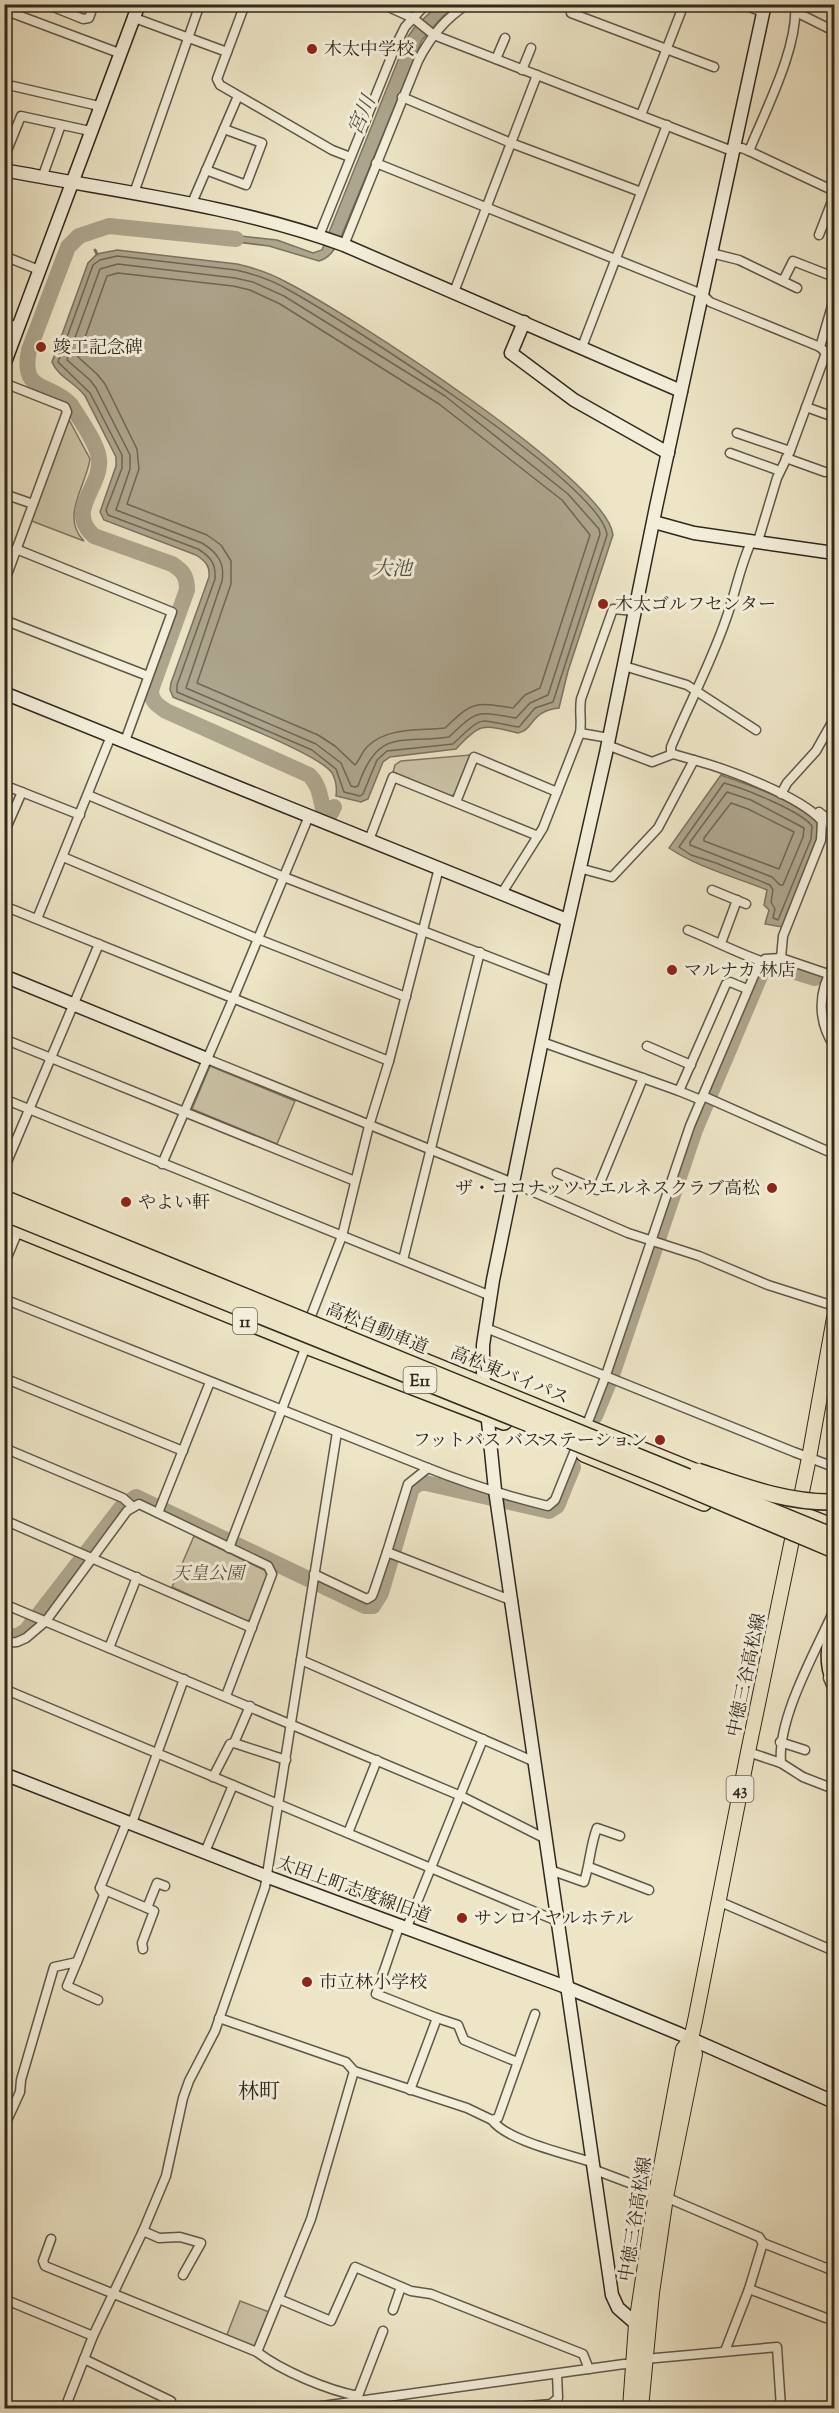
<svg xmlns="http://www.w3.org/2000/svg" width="839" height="2413" font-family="'Sorts Mill Goudy','Noto Serif JP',serif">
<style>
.green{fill:#cdc5a9;stroke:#7f7664;stroke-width:1.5}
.water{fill:#ada58d;stroke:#7b7361;stroke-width:1.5}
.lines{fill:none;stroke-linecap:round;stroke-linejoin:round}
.shore{stroke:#6f6656;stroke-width:1.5}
.stream{stroke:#7b7361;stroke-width:3}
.river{stroke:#ada58d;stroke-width:16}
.street-casing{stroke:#605748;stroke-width:11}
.secondary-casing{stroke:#31281e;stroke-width:15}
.primary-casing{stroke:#31281e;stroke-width:16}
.highway-casing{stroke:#31281e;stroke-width:18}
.street{stroke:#f3eeda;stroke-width:8}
.secondary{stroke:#f3eeda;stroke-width:12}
.primary{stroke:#ede5c6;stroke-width:14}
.highway{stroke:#ede5c6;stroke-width:15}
.highway-bridge-casing{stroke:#31281e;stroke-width:18;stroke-linecap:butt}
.highway-bridge{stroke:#ede5c6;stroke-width:15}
.poi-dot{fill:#8f2418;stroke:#f3eeda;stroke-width:2}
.labels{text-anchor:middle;stroke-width:6;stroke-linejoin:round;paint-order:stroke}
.shield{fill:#f3eeda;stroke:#6b6356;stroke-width:1.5}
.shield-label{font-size:16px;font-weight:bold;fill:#31281e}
.poi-label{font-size:18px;fill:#31281e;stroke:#f3eeda;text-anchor:start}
.street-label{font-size:18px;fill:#31281e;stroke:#f3eeda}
.park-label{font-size:18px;font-style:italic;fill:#584f41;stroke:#f3eeda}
.water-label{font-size:20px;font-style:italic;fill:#564e3f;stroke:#f3eeda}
.quarter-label{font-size:21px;fill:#31281e;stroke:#f3eeda}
</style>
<rect width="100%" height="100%" fill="#ede5c6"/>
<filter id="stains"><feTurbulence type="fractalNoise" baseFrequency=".00333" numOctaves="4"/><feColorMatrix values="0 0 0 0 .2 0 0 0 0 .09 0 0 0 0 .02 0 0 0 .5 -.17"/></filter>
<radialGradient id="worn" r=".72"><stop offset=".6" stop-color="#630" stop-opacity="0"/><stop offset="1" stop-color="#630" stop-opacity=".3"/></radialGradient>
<!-- green -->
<g class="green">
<path d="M67,416L90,459C86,486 60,517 84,541L29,520Z"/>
<path d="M470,755L455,794L451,796L393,772L395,765L401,761Z"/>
<path d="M210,1066L295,1101L277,1144L192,1109Z"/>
<path d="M194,1536L266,1571L267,1577L251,1619L247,1621L172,1587Z"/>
<path d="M240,2301L269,2312L255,2348L226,2337Z"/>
</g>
<!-- water -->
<g class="water">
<path d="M438,5H461L443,16L422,40L343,232C337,244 333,257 319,261L269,246L213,239L214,233L277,240L313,253L322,250L407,38L414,28Z"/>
<path d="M117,250L237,264C255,268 272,274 288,283C345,312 608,480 613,535L568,671L559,708C530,711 534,730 518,733C483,725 482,721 456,749L390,757L383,762L368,799L361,802L336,796C337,788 336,780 332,773C319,753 201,709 173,697L170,690L171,683L209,577C210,565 205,561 196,555L104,520L100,512L116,466V457L85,396C76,383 58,377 52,362L88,263L97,254Z"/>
<path d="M721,775C748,785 801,802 819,823L817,841L782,927L765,924L769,910L764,905L767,890C735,877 697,867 669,848Z"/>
</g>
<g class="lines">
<!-- shore -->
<g class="shore">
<path d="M117,256L236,270C254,274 271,280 287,289C340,318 602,484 607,535L553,702L535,708L519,727C477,721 486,712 453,744L387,751L377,760L363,794L360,796L344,792L336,769L312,750L177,692V685L215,579C216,564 211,557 198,549L108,515L106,510L122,468V455L90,393L58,362L93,265L100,260Z"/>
<path d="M118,264L235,278L253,282L284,296L445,396L568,494L599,529L600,534L548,695L530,703L516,718C477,712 479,708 449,737C399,744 378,728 358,786L355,787L351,786L341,763L316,744L186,688L222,581C225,563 218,553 202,543L116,510L130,469V455L96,388L90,380L67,360L100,269Z"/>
<path d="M118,273L233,286L250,290L280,304L439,404L562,500L590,535L540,688L525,695L513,708C475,702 473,701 445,728C419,731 387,727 368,746C362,751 360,760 355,765L335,746L318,735L197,683L231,584V561L221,545L207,535L127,504L139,469L137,449L105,384L97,374L78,357L107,276Z"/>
<path d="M724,783C743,788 801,811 812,826L811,839L778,920L773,918L775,909L771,902L773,890L770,885L716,863L691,855L679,847Z"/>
<path d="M727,792L751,800L804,828L803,837L783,885H780L772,877L690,845V842Z"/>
<path d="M731,803L748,809L794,832L779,869L704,841V838Z"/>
</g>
<!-- stream -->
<g class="stream">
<path d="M87,233L90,238"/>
<path d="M95,250L97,254"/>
</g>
<!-- river -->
<g class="river">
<path d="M236,239L109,226L79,236L68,247L29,350C20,394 50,382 71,405C79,418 98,444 99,459C102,487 65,511 94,536L172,564C183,571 187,576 187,590L151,690C151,701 157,705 166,711L309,775C319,784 320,796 323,809L331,813L334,807"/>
<path d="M595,1416L612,1375L695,1130L763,969L770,964L815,978"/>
<path d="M4,1636H17L26,1631L121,1508L136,1497L365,1606H373L381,1593L412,1488L420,1483H426L549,1511L557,1506L573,1467"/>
</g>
<defs>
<g id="street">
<path d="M46,4L83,19L89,18L94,4"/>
<path d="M245,4L217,79L220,85L332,150L350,157"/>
<path d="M382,4L413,18L434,35L727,149L742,148L749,151L834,191"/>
<path d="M571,4V13L714,67"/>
<path d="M742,4L763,12"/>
<path d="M4,10L119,53"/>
<path d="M796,12L834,31"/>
<path d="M132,17L227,52"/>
<path d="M496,59L505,38"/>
<path d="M522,70L531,48"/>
<path d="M4,84L99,106"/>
<path d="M402,97L511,143L641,192"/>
<path d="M641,115L684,4"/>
<path d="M749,151C765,111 799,46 795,4"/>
<path d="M4,158L21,116L90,131"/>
<path d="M376,163L702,294L710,302L820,347L826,353L834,356"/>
<path d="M206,170L246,185L262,143L224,129"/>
<path d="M42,178L61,125"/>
<path d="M134,193L200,4"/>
<path d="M192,203L238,96"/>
<path d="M819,235L834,196"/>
<path d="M319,236L396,45L405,27L426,4"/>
<path d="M344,245L418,61C430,37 445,18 468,4"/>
<path d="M711,253L739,260L797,288"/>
<path d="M4,256L39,270"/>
<path d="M783,281L793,261L834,277"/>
<path d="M454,292L537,75"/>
<path d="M4,322L18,327"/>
<path d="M582,347L667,125"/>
<path d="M820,347L834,299"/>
<path d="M4,383L65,407L67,412L4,583"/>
<path d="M806,407L834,417"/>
<path d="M737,433L790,451"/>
<path d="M730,453L780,471"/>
<path d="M786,458L825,472"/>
<path d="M4,494L33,504"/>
<path d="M758,541L777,478L790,451L826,353"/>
<path d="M16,549L172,612L125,741"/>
<path d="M4,620L148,676"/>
<path d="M624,666L687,685L756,730"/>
<path d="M580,733L609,738"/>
<path d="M673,754L671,753V747C689,704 711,663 726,619C736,592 739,568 752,540"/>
<path d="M694,760C727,769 800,796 822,821L821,840L783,936L781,958"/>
<path d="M4,785L80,815"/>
<path d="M781,794L787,783L816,751L834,719"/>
<path d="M88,795L284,877L554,982"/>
<path d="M456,802L474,757L557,792"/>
<path d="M819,812L828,819L830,825L834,827"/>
<path d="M4,833L22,792"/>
<path d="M369,840L393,777L538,836"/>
<path d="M63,857L258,939L406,997"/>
<path d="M579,868L612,877L658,828L694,760L673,754L652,762L607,745"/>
<path d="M712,890L746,904"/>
<path d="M502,893L543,828L580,733C582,721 579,711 581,699L613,609L635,611"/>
<path d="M4,906L389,1061"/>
<path d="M37,919L111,736"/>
<path d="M688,930C713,940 735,952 761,961"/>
<path d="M721,943L737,900"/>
<path d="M834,965C818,991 817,1020 834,1046"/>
<path d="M4,1039L355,1181"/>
<path d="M542,1042L679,1091L701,1100"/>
<path d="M647,1046L691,1065"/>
<path d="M207,1059L513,1183L628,1233L699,1256L768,1285L834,1306"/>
<path d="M679,1091L726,984L730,982L747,989"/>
<path d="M703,1096L834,1154"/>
<path d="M4,1099L491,1296"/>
<path d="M162,1164L233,999L309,816"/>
<path d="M4,1169L99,944"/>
<path d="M557,1173L597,1190L643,1078"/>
<path d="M403,1260L480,952"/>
<path d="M4,1265L20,1226"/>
<path d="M4,1299L428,1468C468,1484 507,1496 548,1506L555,1500L575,1450"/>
<path d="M311,1316L342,1236L369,1126L389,1061L439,868"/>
<path d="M486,1328L794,1452L834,1467"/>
<path d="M4,1378L183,1451"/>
<path d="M586,1427L606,1375L690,1126L758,966L765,959L781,958L834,976"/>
<path d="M4,1448L123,1498L133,1507"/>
<path d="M158,1513L210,1382"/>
<path d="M4,1520L252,1628"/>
<path d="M229,1548L306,1346"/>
<path d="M387,1552L408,1484L428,1468"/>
<path d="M314,1574L367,1599L372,1596L374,1591L387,1552L513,1601"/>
<path d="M4,1604L461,1796L546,1839"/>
<path d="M4,1643L17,1642L26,1638L46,1621L127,1511L139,1504L268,1566L272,1574L226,1696"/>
<path d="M109,1648L137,1577"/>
<path d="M301,1660L535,1762"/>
<path d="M828,1678L834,1692"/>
<path d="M4,1689L557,1921"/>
<path d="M780,1742L805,1750"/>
<path d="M234,1743L250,1706"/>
<path d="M748,1752L781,1763L803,1777L834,1789"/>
<path d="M781,1763C777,1718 816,1651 834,1610"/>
<path d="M213,1777L230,1744L234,1743L286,1760"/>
<path d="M132,1823L184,1679"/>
<path d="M348,1833L377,1760"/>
<path d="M205,1852L233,1785"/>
<path d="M589,1867L649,1890"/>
<path d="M550,1870L584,1882C590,1864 590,1846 597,1828L620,1836"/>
<path d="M100,1888L154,1911L142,1943L143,1949"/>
<path d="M718,1901L834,1951"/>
<path d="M147,1908L157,1883L165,1886"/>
<path d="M400,1924L376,1994L437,2018L410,2090"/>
<path d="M407,1927L483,1739"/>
<path d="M77,1962L67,1986L98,2000"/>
<path d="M219,2018L346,2062L354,2071L467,2108L492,2120L498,2118L535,2014"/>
<path d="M437,2018L458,2025L464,2040L517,2062"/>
<path d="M492,2120C507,2141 568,2154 594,2163"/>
<path d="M4,2127L20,2092L21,2080L54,1967L77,1962L104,1895L100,1888L127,1821"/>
<path d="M595,2170L656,2193L759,2237L763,2243L834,2271"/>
<path d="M143,2231L159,2238L180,2237L201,2243L183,2275"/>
<path d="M51,2239L43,2261L45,2266L257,2352C282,2371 327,2390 358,2396L383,2331"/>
<path d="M763,2243L749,2289L826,2318"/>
<path d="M4,2299L93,2336"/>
<path d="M279,2299L331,2321L355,2267L411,2291L431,2294L583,2354L589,2369"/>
<path d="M393,2310L401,2287"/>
<path d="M725,2351L749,2289"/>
<path d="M257,2352L311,2219L354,2071"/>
<path d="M84,2359L171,2401L168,2408"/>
<path d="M645,2359L777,2347L781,2408"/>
<path d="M65,2408L93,2336L143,2231L166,2176L183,2098L189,2081L215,2031L265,1887L337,1432"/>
<path d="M308,2408L624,2364L637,2365"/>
<path d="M505,2408L551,2404L558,2398L557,2374"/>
</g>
<g id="secondary">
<path d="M4,170C119,192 234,205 344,245L681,391"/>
<path d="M524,322L511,353L574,400L668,453"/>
<path d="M4,365L139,4"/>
<path d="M654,522L694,533L834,553"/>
<path d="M4,693L567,920"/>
<path d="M4,976L207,1059"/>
<path d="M4,1774L268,1877L566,1987L680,2034L834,2102"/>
<path d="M642,2329L618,2308L612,2295L495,1490L483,1372V1345L493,1280L554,982L606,753L656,507L765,4"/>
</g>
<g id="primary">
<path d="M630,2408L636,2324L656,2193L683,2049L691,2039L695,2021L748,1752L809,1458L834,1318"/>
<path d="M641,2408L652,2293L666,2197L695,2054L691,2039"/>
</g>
<g id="highway">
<path d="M4,1224L306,1346L504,1422"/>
<path d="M353,1332L709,1477"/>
<path d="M584,1454L704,1503"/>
<path d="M751,1494L834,1527"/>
<path d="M834,1625C829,1643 826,1663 834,1680"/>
</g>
</defs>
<!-- street casing -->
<use href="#street" class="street-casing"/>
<!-- secondary casing -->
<use href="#secondary" class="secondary-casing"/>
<!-- primary casing -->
<use href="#primary" class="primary-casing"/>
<!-- highway casing -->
<use href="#highway" class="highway-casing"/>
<!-- street -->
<use href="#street" class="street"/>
<!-- secondary -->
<use href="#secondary" class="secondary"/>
<!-- primary -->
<use href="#primary" class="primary"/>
<!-- highway -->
<use href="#highway" class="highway"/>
<defs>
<g id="highway-bridge">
<path d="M4,1198L826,1533"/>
<path d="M4,1213L663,1478L834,1550"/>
<path d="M698,1471C743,1486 787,1503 834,1502"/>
</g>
</defs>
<!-- highway-bridge casing -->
<use href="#highway-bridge" class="highway-bridge-casing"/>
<!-- highway-bridge -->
<use href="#highway-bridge" class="highway-bridge"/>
</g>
<!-- markers -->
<g class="poi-dot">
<circle cx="312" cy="49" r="6"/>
<circle cx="41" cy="347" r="6"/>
<circle cx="603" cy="604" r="6"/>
<circle cx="672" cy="970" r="6"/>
<circle cx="772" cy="1188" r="6"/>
<circle cx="126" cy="1202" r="6"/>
<circle cx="660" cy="1440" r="6"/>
<circle cx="462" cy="1918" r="6"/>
<circle cx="307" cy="1982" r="6"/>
</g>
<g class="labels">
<!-- shield labels -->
<g class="shield">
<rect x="233" y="1308" width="24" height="26" rx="4.5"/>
<rect x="403.5" y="1367" width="33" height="26" rx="4.5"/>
<rect x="726.5" y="1776" width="27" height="26" rx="4.5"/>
</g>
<g class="shield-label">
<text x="245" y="1327">11</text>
<text x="420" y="1386">E11</text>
<text x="740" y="1795">43</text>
</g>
<!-- poi labels -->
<g class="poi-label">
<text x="324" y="55">木太中学校</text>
<text x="53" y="353">竣工記念碑</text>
<text x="615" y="610">木太ゴルフセンター</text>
<text x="684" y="976">マルナカ 林店</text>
<text x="760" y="1194" text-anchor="end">ザ・ココナッツウエルネスクラブ高松</text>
<text x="138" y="1208">やよい軒</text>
<text x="648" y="1446" text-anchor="end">フットバス バスステーション</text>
<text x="474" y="1924">サンロイヤルホテル</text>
<text x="319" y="1988">市立林小学校</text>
</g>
<!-- street labels -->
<g class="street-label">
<text transform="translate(377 1328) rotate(22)" y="6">高松自動車道</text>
<text transform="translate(510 1375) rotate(22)" y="6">高松東バイパス</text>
<text transform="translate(746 1675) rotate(-78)" y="6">中徳三谷高松線</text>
<text transform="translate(354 1889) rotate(20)" y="6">太田上町志度線旧道</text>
<text transform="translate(635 2219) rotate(-81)" y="6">中徳三谷高松線</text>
</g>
<!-- park labels -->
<g class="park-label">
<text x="208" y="1579">天皇公園</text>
</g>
<!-- water labels -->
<g class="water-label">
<text transform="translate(361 115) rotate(-67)" y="7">宮川</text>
<text x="392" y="575">大池</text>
</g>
<!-- quarter labels -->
<g class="quarter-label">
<text x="259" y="2098">林町</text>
</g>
</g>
<!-- margin -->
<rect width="839" height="2413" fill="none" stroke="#ede5c6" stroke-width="24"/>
<rect x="6" y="6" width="827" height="2401" fill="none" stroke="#31281e" stroke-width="3"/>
<rect x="12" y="12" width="815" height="2389" fill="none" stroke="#31281e" stroke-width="1.5"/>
<rect width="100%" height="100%" filter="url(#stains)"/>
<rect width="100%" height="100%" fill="url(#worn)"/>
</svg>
